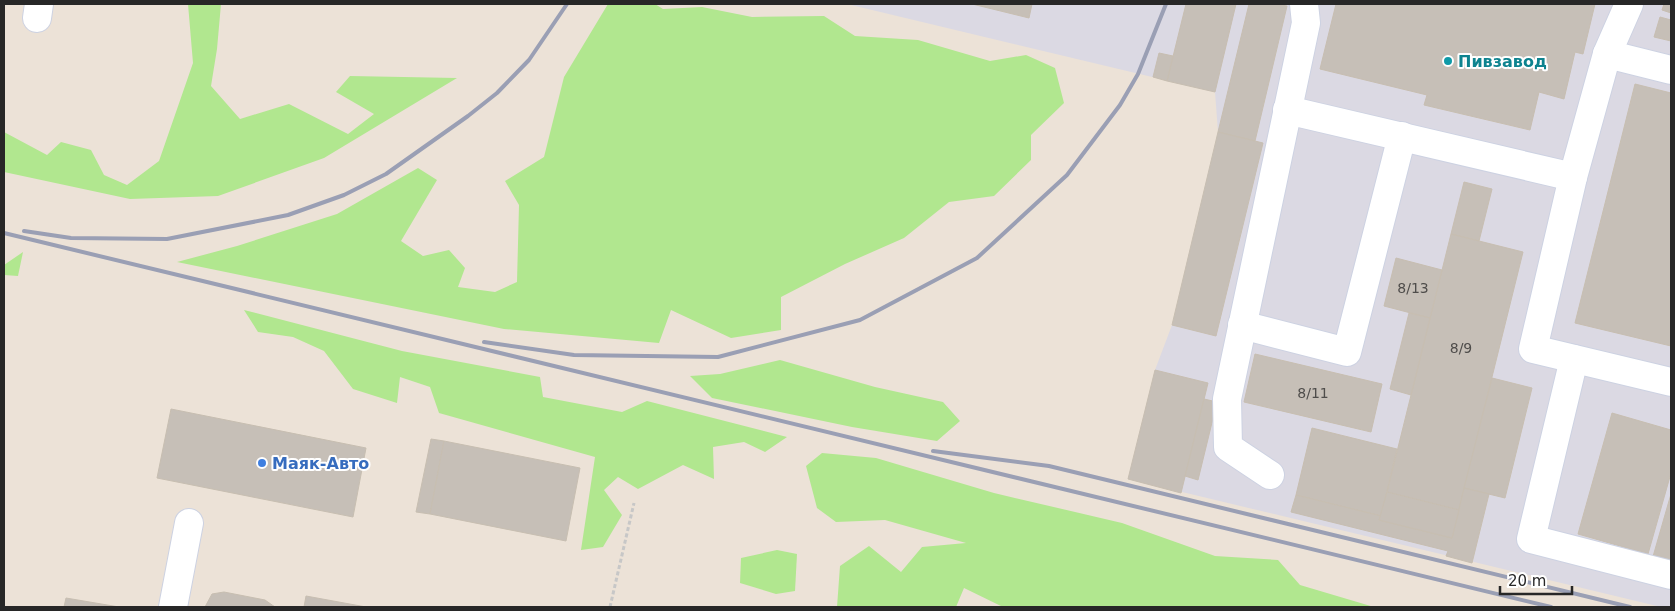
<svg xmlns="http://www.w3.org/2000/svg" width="1675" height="611" font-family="'DejaVu Sans',sans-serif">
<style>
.industrial{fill:#dbd9e3}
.green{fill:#b1e78f}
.building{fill:#c6bfb7;stroke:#c7beb1}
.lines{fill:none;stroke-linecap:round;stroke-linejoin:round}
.minor-casing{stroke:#cdd2e2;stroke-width:30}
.path{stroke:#c7c7c7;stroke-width:3;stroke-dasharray:4 2.5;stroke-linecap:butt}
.minor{stroke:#fff;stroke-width:28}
.rail{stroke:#9a9fb4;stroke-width:4}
.culture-dot{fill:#0f9aa8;stroke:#fff;stroke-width:2}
.shop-dot{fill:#3f7fe0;stroke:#fff;stroke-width:2}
.labels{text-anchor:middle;stroke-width:4;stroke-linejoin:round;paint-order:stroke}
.number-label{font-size:14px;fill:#4f4d4b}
.culture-label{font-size:16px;font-weight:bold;fill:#0d838f;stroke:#fff;text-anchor:start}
.shop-label{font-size:16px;font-weight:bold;fill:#366cbe;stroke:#fff;text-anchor:start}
</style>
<rect width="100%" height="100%" fill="#ece2d7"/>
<!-- industrial -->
<path class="industrial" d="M847,4H1671V607H1661L1128,479L1155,370L1172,325L1218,132L1215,92Z"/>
<!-- green -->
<g class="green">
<path d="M188,4H221L217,49L211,86L240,119L289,104L348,134L374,114L336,92L350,76L457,78L324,158L218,196L130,199L4,172V132L47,155L61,142L91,150L104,175L127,185L159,161L193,63Z"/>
<path d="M608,4H655L663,9L702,7L752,17L824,16L855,36L918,40L990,61L1026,55L1055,68L1064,103L1031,135V160L994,196L949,202L904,238L845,264L781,297V330L731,338L671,310L659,343L504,329L177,262L237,246L337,214L418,168L437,180L401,241L423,256L449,250L465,268L458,287L495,292L517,282L519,205L505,181L544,157L564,77Z"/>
<path d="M23,252L18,276L4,275V265Z"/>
<path d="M244,310L402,351L540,377L543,397L622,412L647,401L787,437L765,452L744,442L713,447L714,479L683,465L638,489L618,477L604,490L622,515L603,547L581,550L595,457L439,413L430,387L400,377L397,403L353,389L324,351L293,337L258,332Z"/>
<path d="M780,360L875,387L943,402L960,421L937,441L852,427L712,398L690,376L720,374Z"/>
<path d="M822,453L876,458L994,493L1122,523L1215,556L1278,560L1300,585L1374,607H1003L964,588L956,607H837L840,566L869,546L901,572L922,547L966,543L885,520L836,522L817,508L806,466Z"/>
<path d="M777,550L797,554L795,591L776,594L740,583L741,558Z"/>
</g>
<!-- building -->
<g class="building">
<path d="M972,4H1032L1029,18Z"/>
<path d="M1186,4H1236L1215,92L1167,81Z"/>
<path d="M1249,4H1276L1287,6L1255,141L1218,132Z"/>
<path d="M1336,4H1595L1583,54L1575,52L1564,99L1539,92L1530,130L1424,105L1427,95L1320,69Z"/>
<path d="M1664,4H1671V13L1662,10Z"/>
<path d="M1660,17L1671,20V41L1654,37Z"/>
<path d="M1159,53L1173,56L1167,81L1153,77Z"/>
<path d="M1635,84L1671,93V346L1575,323Z"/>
<path d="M1218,132L1263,143L1216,336L1172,325Z"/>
<path d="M1464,182L1492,189L1479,241L1451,234Z"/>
<path d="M1451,234L1523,252L1459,510L1387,492Z"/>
<path d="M1396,258L1442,270L1430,318L1384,306Z"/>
<path d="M1409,313L1430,318L1411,395L1390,389Z"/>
<path d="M1255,354L1382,384L1371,432L1244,402Z"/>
<path d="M1155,370L1208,383L1181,493L1128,479Z"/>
<path d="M1492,378L1532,388L1505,498L1464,488Z"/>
<path d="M1204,399L1217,402L1198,480L1185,476Z"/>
<path d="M171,409L366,448L353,517L157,478Z"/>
<path d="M1612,413L1671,430V473L1648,554L1578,534Z"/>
<path d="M1312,428L1397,449L1381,516L1296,495Z"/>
<path d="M431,439L444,441L430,514L416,512Z"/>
<path d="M444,441L580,468L566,541L430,514Z"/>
<path d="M1464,488L1489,494L1472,563L1446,556L1448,551L1291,512L1296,495L1381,516L1379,520L1452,538Z"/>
<path d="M1387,492L1459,510L1452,538L1379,520Z"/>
<path d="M1671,494V565L1652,560Z"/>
<path d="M224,592L265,600L275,607H205L212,594Z"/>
<path d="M306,596L366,607H304Z"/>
<path d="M66,598L119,607H64Z"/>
</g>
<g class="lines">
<defs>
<g id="minor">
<path d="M1629,4L1607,54L1573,177L1533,349L1671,382"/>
<path d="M37,18L39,4"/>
<path d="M1607,54L1671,70"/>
<path d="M1287,110L1573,177"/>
<path d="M1242,325L1347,352L1402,136"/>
<path d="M1574,359L1531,539L1671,575"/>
<path d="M1270,475L1228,447L1227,399L1306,23L1304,4"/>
<path d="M173,607L189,523"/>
</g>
</defs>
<!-- minor casing -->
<use href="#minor" class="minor-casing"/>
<!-- path -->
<path class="path" d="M610,607L634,503"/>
<!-- minor -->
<use href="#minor" class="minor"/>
<!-- rail -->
<g class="rail">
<path d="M24,231L71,238L167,239L288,215L344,195L386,174L468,116L497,93L529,60L567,4"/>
<path d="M4,233L1551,607"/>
<path d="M484,342L574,355L718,357L860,320L977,258L1067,175L1120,105L1138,74L1166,4"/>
<path d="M933,451L1049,466L1630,607"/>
</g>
</g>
<!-- markers -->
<circle class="culture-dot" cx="1448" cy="61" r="5"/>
<circle class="shop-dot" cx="262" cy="463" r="5"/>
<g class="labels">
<!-- number labels -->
<g class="number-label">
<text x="1413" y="293">8/13</text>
<text x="1461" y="353">8/9</text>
<text x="1313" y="398">8/11</text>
</g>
<!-- culture labels -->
<g class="culture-label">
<text x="1458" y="67">Пивзавод</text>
</g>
<!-- shop labels -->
<g class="shop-label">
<text x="272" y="469">Маяк-Авто</text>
</g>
</g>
<!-- border -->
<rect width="1675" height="611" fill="none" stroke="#272727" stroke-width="10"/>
<!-- scale -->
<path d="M1500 586v8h72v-8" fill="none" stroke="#272727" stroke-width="2.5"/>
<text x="1508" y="586" font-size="15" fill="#272727" stroke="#ffffff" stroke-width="4" paint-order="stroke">20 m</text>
</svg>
